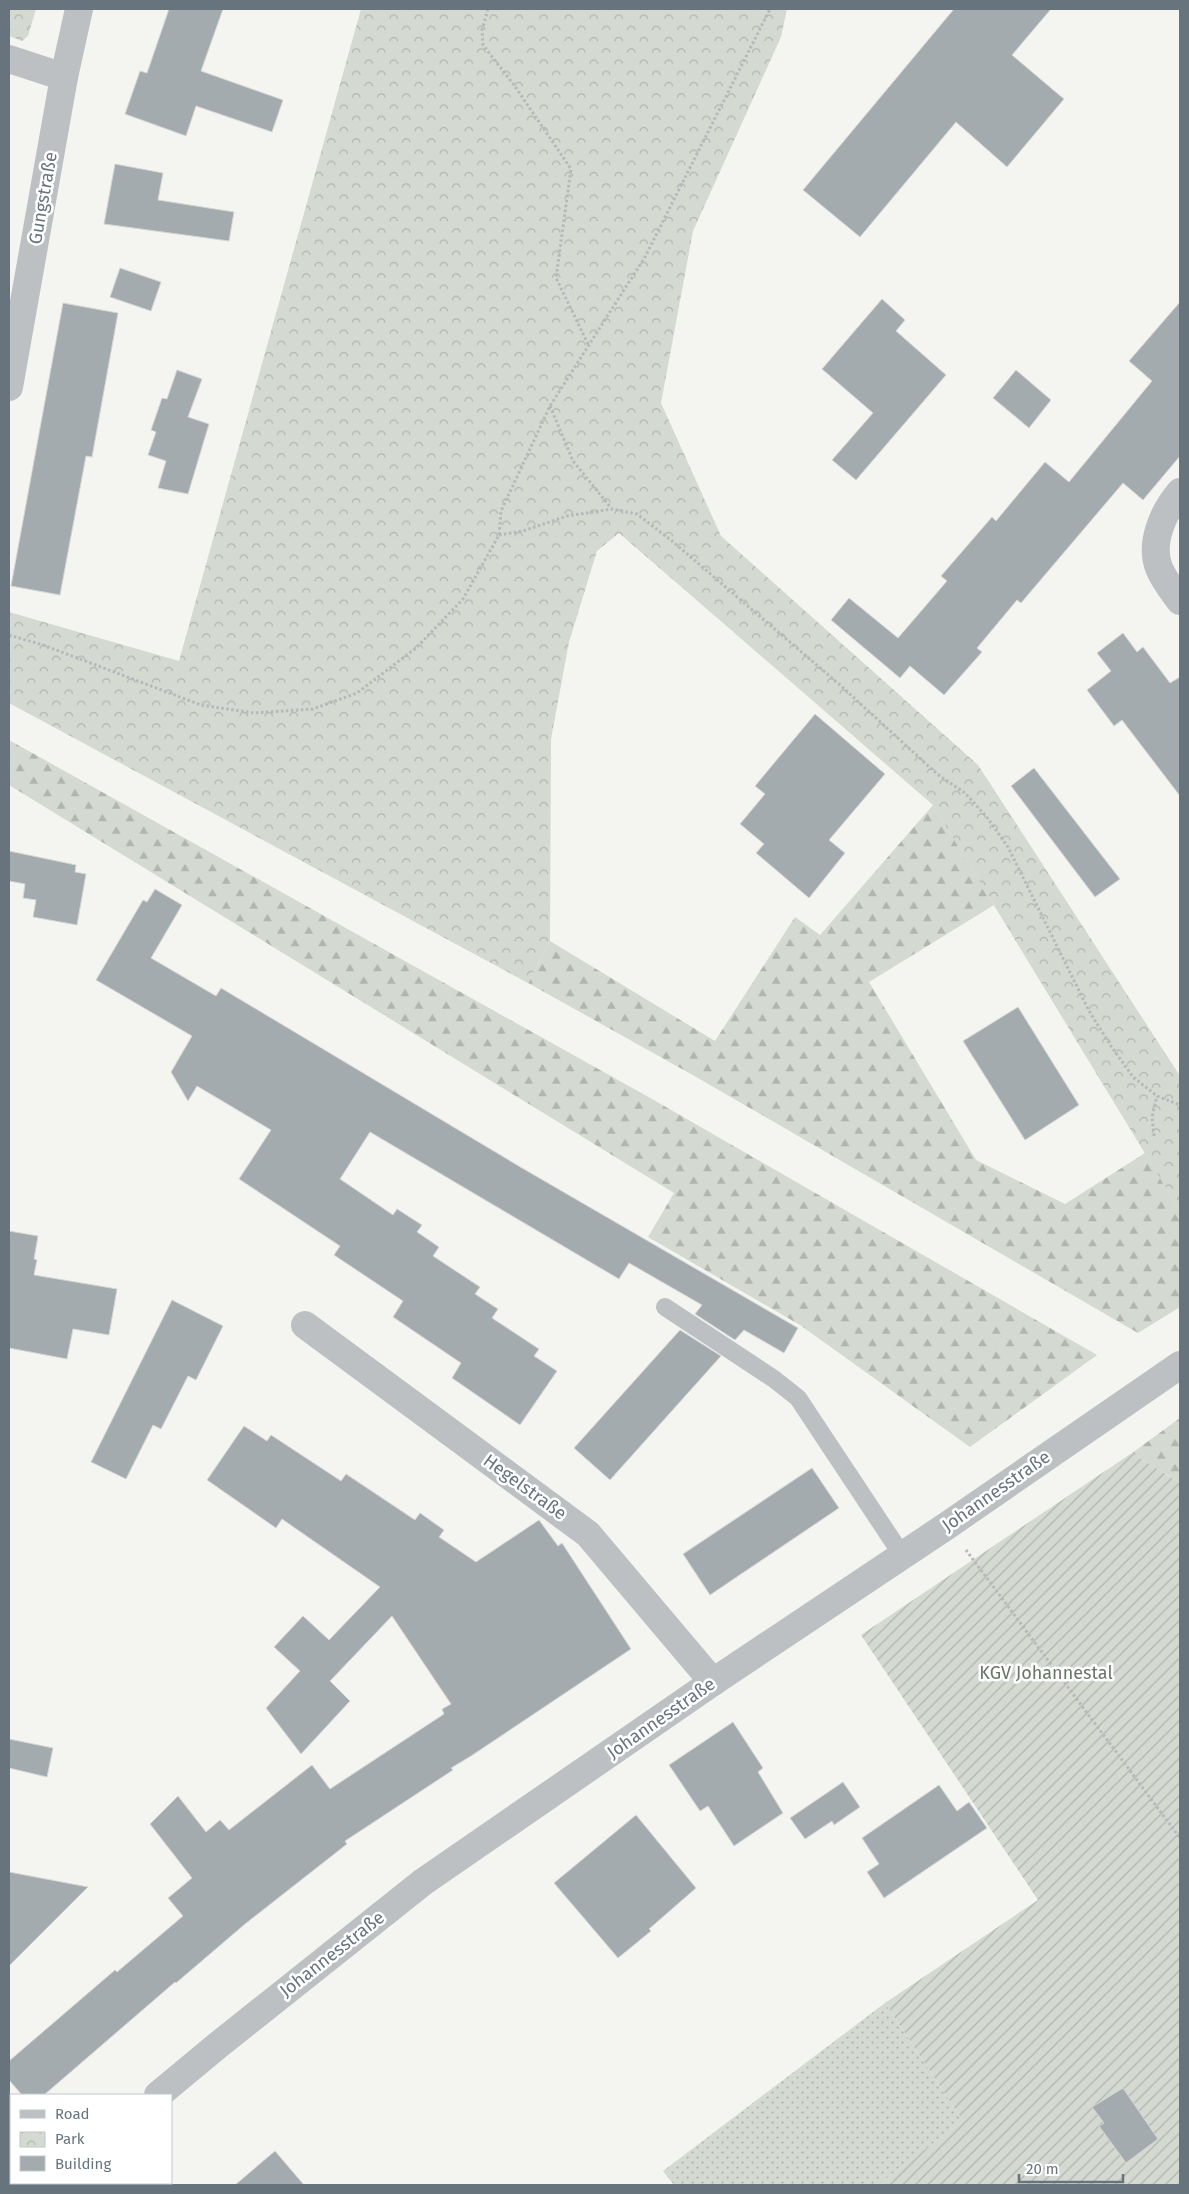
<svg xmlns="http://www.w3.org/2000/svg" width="1189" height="2194" font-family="'Fira Sans',sans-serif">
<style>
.grass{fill:url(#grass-dots)}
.forest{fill:url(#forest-firs)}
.park{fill:url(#park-crowns)}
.garden{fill:url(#garden-furrows)}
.building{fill:#a4abaf;stroke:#d6d6d4}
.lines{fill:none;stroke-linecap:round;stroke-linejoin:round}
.path{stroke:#b6b9bb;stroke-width:3;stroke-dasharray:2.5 2.5;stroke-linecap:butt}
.service{stroke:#bcc0c2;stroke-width:18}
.minor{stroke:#bcc0c2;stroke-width:28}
.tertiary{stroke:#bcc0c2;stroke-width:28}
.labels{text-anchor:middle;stroke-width:5;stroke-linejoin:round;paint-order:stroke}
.street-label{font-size:18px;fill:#67747e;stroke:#fff}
.park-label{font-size:18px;fill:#697665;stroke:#fff}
</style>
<defs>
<pattern id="grass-dots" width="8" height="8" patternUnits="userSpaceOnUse" patternTransform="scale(1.25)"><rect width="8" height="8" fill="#d4d9d1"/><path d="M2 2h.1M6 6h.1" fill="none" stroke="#b0b5af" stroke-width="1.8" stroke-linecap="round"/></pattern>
<pattern id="forest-firs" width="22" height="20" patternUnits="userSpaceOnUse" patternTransform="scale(1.25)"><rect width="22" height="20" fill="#d4d9d1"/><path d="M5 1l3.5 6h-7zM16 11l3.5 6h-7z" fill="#b0b5af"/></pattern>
<pattern id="park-crowns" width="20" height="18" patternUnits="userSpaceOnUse" patternTransform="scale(1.25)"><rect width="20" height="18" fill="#d4d9d1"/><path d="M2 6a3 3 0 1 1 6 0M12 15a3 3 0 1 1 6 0" fill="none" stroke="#b0b5af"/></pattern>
<pattern id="garden-furrows" width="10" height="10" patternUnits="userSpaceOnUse" patternTransform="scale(1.25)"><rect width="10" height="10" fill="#d4d9d1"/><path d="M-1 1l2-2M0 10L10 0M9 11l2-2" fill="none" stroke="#b0b5af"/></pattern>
</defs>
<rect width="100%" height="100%" fill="#f4f4f1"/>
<!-- grass -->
<path class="grass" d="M885,2003L963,2121L878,2185H674L663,2171Z"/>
<!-- forest -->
<g class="forest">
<path d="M9,740L652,1099L1097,1355L970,1447L800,1325L648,1237L674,1193L9,785Z"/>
<path d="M933,805L994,905L869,982L976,1160L1065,1204L1145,1153L1180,1211V1307L1138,1333L698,1078L528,983L550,941L715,1041L795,917L820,935Z"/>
<path d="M1180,1418V1483L1132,1453Z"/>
</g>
<!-- park -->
<g class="park">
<path d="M9,9H36L28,36L22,41L9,36Z"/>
<path d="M361,9H787L781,37L693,231L661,403L721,536L978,765L1180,1076V1211L933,805L619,533L597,551L569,642L551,739L550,941L528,983L9,703V612L179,661Z"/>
</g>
<!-- garden -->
<path class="garden" d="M1132,1453L1180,1483V2185H878L963,2121L885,2003L1038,1900L861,1635Z"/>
<!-- building -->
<g class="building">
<path d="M169,9H223L201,71L283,100L272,132L196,106L186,136L125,114L140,71L147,73Z"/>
<path d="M954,9H1051L1012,55L1064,99L1007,167L956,122L860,237L803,190Z"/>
<path d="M115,164L163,173L158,200L234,212L229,241L104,224Z"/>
<path d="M120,268L161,282L151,311L110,297Z"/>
<path d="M882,299L905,320L896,331L946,375L856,480L832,460L873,413L822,369Z"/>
<path d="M1180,302V456L1143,500L1123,483L1021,603L1017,600L977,648L982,652L944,695L910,666L900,678L831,620L849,598L898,638L947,581L941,576L992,517L996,521L1045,462L1069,482L1152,381L1129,361Z"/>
<path d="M63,303L118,313L92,457L86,456L60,595L11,586Z"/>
<path d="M177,370L202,379L188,417L209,424L188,494L158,488L166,461L148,455L156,432L151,430L162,398L167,399Z"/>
<path d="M1016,370L1051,400L1029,428L993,398Z"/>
<path d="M1123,633L1137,652L1143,647L1170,683L1180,677V796L1122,720L1114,726L1087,690L1111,671L1097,653Z"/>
<path d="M815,714L885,774L829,840L845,853L809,898L756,853L764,844L740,824L765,794L755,786Z"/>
<path d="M1034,768L1120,879L1095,897L1011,786Z"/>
<path d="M9,851L76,865L75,872L86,874L77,925L33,917L36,900L23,898L25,884L9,881Z"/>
<path d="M155,889L182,905L151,958L216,996L221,988L522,1168L798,1328L784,1353L744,1330L735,1340L695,1314L702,1305L629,1263L619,1279L370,1132L340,1179L393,1215L397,1209L422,1225L417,1232L439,1247L433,1256L480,1287L475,1294L498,1309L492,1318L539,1349L534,1356L557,1371L520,1425L452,1378L461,1363L393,1317L403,1301L334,1255L340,1246L239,1179L271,1130L197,1086L188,1101L171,1072L192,1036L96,980L143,900L147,902Z"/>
<path d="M1018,1007L1079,1105L1025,1140L963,1041Z"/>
<path d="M9,1231L38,1236L34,1259L37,1260L34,1275L117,1289L109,1335L73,1329L67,1359L9,1348Z"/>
<path d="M172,1300L223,1326L196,1380L188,1376L161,1429L153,1425L126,1479L91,1462Z"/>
<path d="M680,1330L721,1356L610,1480L574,1448Z"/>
<path d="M244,1426L267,1441L271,1435L341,1481L346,1474L415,1520L420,1513L444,1530L439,1537L476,1562L539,1520L558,1546L562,1543L631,1649L471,1756L451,1768L453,1770L345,1841L347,1844L245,1924L176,1983L175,1982L44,2095H22L9,2080V2061L115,1970L117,1972L183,1916L168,1898L192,1878L150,1824L178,1796L206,1832L220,1820L229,1830L312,1765L330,1789L444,1714L442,1709L451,1704L392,1616L330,1681L350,1701L301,1754L266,1708L300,1671L274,1647L303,1616L329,1640L380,1587L282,1519L276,1528L207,1480Z"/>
<path d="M812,1468L839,1508L710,1595L683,1554Z"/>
<path d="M733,1722L763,1768L758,1772L783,1813L734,1846L708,1806L700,1811L669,1765Z"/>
<path d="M9,1739L53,1748L47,1777L9,1768Z"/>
<path d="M843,1782L860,1807L834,1825L832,1821L805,1839L790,1818Z"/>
<path d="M939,1785L957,1811L969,1802L987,1828L884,1898L867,1872L879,1864L862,1838Z"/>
<path d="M636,1815L696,1888L649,1929L651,1931L618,1958L554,1883Z"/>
<path d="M9,1872L88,1887L9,1966Z"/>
<path d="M1123,2088L1158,2139L1126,2163L1099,2126L1104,2123L1092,2107Z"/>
<path d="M275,2151L304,2185H235Z"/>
</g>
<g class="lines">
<!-- path -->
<g class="path">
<path d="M488,9L482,30L483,45L514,85L571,169L556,278L589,346"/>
<path d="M550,406L573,461L611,508"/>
<path d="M499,535L523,531L567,516L612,509L637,514L672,541L840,685L937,774L965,793L986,816L1008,847L1089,1011L1111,1046L1133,1077L1157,1096L1180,1105"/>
<path d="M9,635L43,645L201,705L254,713L313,709L357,693L416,648L463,599L499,535L501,511L550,406L645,257L770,9"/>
<path d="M1154,1136L1152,1117L1157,1096"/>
<path d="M966,1550L1180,1838"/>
</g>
<!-- service -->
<path class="service" d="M665,1307L774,1379L798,1398L902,1555"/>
<!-- minor -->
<g class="minor">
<path d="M9,59L64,77"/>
<path d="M1180,492C1164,511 1149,542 1159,568C1164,580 1172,590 1180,601"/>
<path d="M305,1325L588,1534L713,1682"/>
<path d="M158,2095L217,2046L423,1882L713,1682L948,1525L1180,1365"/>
<path d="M53,2185L56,2183"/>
</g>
<!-- tertiary -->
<path class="tertiary" d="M9,387L64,77L79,9"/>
</g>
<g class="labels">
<!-- street labels -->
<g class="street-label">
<text transform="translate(43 198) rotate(-80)" y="6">Gungstraße</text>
<text transform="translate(525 1487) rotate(36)" y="6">Hegelstraße</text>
<text transform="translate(996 1491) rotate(-35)" y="6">Johannesstraße</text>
<text transform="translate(661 1718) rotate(-35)" y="6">Johannesstraße</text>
<text transform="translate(332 1954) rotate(-38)" y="6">Johannesstraße</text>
</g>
<!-- park labels -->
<g class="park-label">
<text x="1046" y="1679">KGV Johannestal</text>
</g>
</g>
<!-- border -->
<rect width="1189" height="2194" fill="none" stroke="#67747e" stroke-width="20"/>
<!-- legend -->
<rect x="10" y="2094" width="162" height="90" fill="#ffffff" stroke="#c2c7cb"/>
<rect x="20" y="2110" width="25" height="8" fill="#bcc0c2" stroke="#c2c7cb"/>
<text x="55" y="2119" font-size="15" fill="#67747e">Road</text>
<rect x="20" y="2132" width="25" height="15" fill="url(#park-crowns)" stroke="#c2c7cb"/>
<text x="55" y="2144" font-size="15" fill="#67747e">Park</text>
<rect x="20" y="2156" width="25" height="15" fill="#a4abaf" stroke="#c2c7cb"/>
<text x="55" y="2169" font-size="15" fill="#67747e">Building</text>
<!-- scale -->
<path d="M1019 2174v8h104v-8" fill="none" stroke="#67747e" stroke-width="2.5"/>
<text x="1026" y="2174" font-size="15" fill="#67747e" stroke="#ffffff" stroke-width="4" paint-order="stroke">20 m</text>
</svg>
